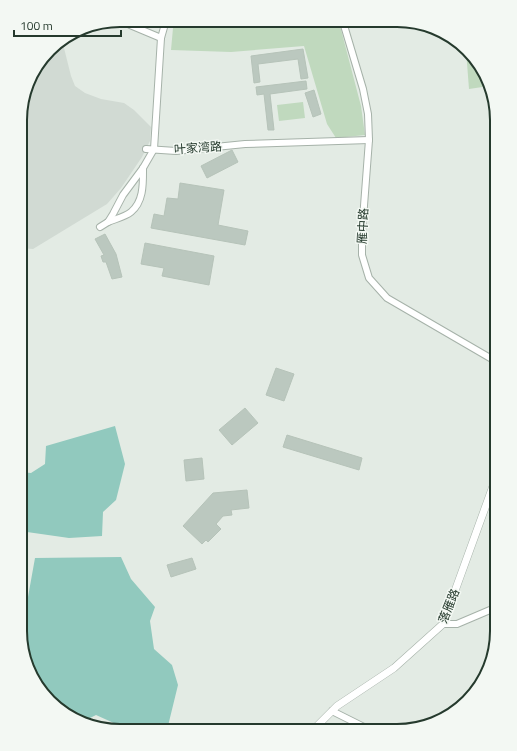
<svg xmlns="http://www.w3.org/2000/svg" width="517" height="751" font-family="'Titillium Web','Noto Sans SC',sans-serif">
<style>
.built{fill:#d1dad3}
.green{fill:#c0d9be}
.water{fill:#91c9be}
.building{fill:#bbc8bf;stroke:#b6c3b9}
.lines{fill:none;stroke-linecap:round;stroke-linejoin:round}
.minor-casing{stroke:#a6b2a9;stroke-width:8}
.tertiary-casing{stroke:#a6b2a9;stroke-width:8}
.minor{stroke:#fff;stroke-width:6}
.tertiary{stroke:#fff;stroke-width:7}
.labels{text-anchor:middle;stroke-width:3;stroke-linejoin:round;paint-order:stroke}
.street-label{font-size:12px;fill:#253a2d;stroke:#f3f8f3}
.rim{fill:none;stroke:#253a2d;stroke-width:2}
</style>
<rect width="100%" height="100%" fill="#e3ebe4"/>
<!-- built -->
<path class="built" d="M62,40L71,76L75,86L85,93L101,99L124,103L134,110L151,127L150,141L142,157L121,188L107,204L33,249L21,248V106L33,70L54,45Z"/>
<!-- green -->
<g class="green">
<path d="M339,22L361,106L365,135L336,138L327,124L304,46L231,52L171,50L173,28L225,27V23Z"/>
<path d="M466,50L487,76L489,86L469,89Z"/>
<path d="M303,102L305,118L279,121L277,105Z"/>
</g>
<!-- water -->
<g class="water">
<path d="M20,339H25L26,419H20Z"/>
<path d="M115,426L125,464L116,500L103,512L102,536L69,538L27,532L20,546V472L31,473L45,464L46,446Z"/>
<path d="M121,557L131,579L155,607L150,621L154,649L172,665L178,685L167,730H119L116,724L96,715L84,721L59,711L30,675L20,631V599L28,597L35,558Z"/>
</g>
<!-- building -->
<g class="building">
<path d="M303,49L308,78L301,79L298,59L258,64L260,82L254,83L251,56Z"/>
<path d="M306,81L307,89L270,94L274,130H268L264,94L257,95L256,87Z"/>
<path d="M314,90L321,114L313,117L305,93Z"/>
<path d="M232,150L238,162L207,178L201,166Z"/>
<path d="M180,183L224,190L218,225L248,231L245,245L151,228L154,214L164,216L167,198L178,199Z"/>
<path d="M105,234L116,254L122,277L112,279L106,262H103L101,256L104,255L95,239Z"/>
<path d="M145,243L214,256L209,285L162,276L164,268L141,264Z"/>
<path d="M276,368L294,374L284,401L266,395Z"/>
<path d="M245,408L258,423L232,445L219,430Z"/>
<path d="M287,435L362,458L359,470L283,447Z"/>
<path d="M202,458L204,479L186,481L184,460Z"/>
<path d="M247,490L249,508L231,510L232,515L223,516L216,524L221,529L208,542L206,540L202,544L183,526L213,493Z"/>
<path d="M192,558L196,569L171,577L167,565Z"/>
</g>
<g class="lines">
<defs>
<g id="minor">
<path d="M343,22L363,89L368,114L369,140L362,232V255L369,278L387,298L497,362"/>
<path d="M130,25L161,38"/>
<path d="M146,149L176,151L245,144L369,140"/>
<path d="M108,222C115,219 125,217 131,212C144,201 143,183 143,168"/>
<path d="M100,227L108,222L113,214L123,195L143,168L154,149L161,38L165,24"/>
<path d="M443,624H457L497,607"/>
<path d="M332,711L372,731"/>
</g>
<path id="tertiary" d="M312,731L337,706L394,668L443,624L497,475"/>
</defs>
<!-- minor casing -->
<use href="#minor" class="minor-casing"/>
<!-- tertiary casing -->
<use href="#tertiary" class="tertiary-casing"/>
<!-- minor -->
<use href="#minor" class="minor"/>
<!-- tertiary -->
<use href="#tertiary" class="tertiary"/>
</g>
<g class="labels">
<!-- street labels -->
<g class="street-label">
<text transform="translate(198 148) rotate(-4)" y="4">叶家湾路</text>
<text transform="translate(363 226) rotate(-87)" y="4">雁中路</text>
<text transform="translate(449 606) rotate(-68)" y="4">落雁路</text>
</g>
</g>
<!-- crop -->
<path d="M0 0H517V751H0ZM120 27H397A93 93 0 0 1 490 120V631A93 93 0 0 1 397 724H120A93 93 0 0 1 27 631V120A93 93 0 0 1 120 27Z" fill="#f3f8f3" fill-rule="evenodd"/>
<path class="rim" d="M120 27H397A93 93 0 0 1 490 120V631A93 93 0 0 1 397 724H120A93 93 0 0 1 27 631V120A93 93 0 0 1 120 27Z"/>
<!-- scale -->
<path d="M14 30v6h107v-6" fill="none" stroke="#253a2d" stroke-width="2"/>
<text x="20" y="30" font-size="12" fill="#253a2d" stroke="#f3f8f3" stroke-width="3" paint-order="stroke">100 m</text>
</svg>
